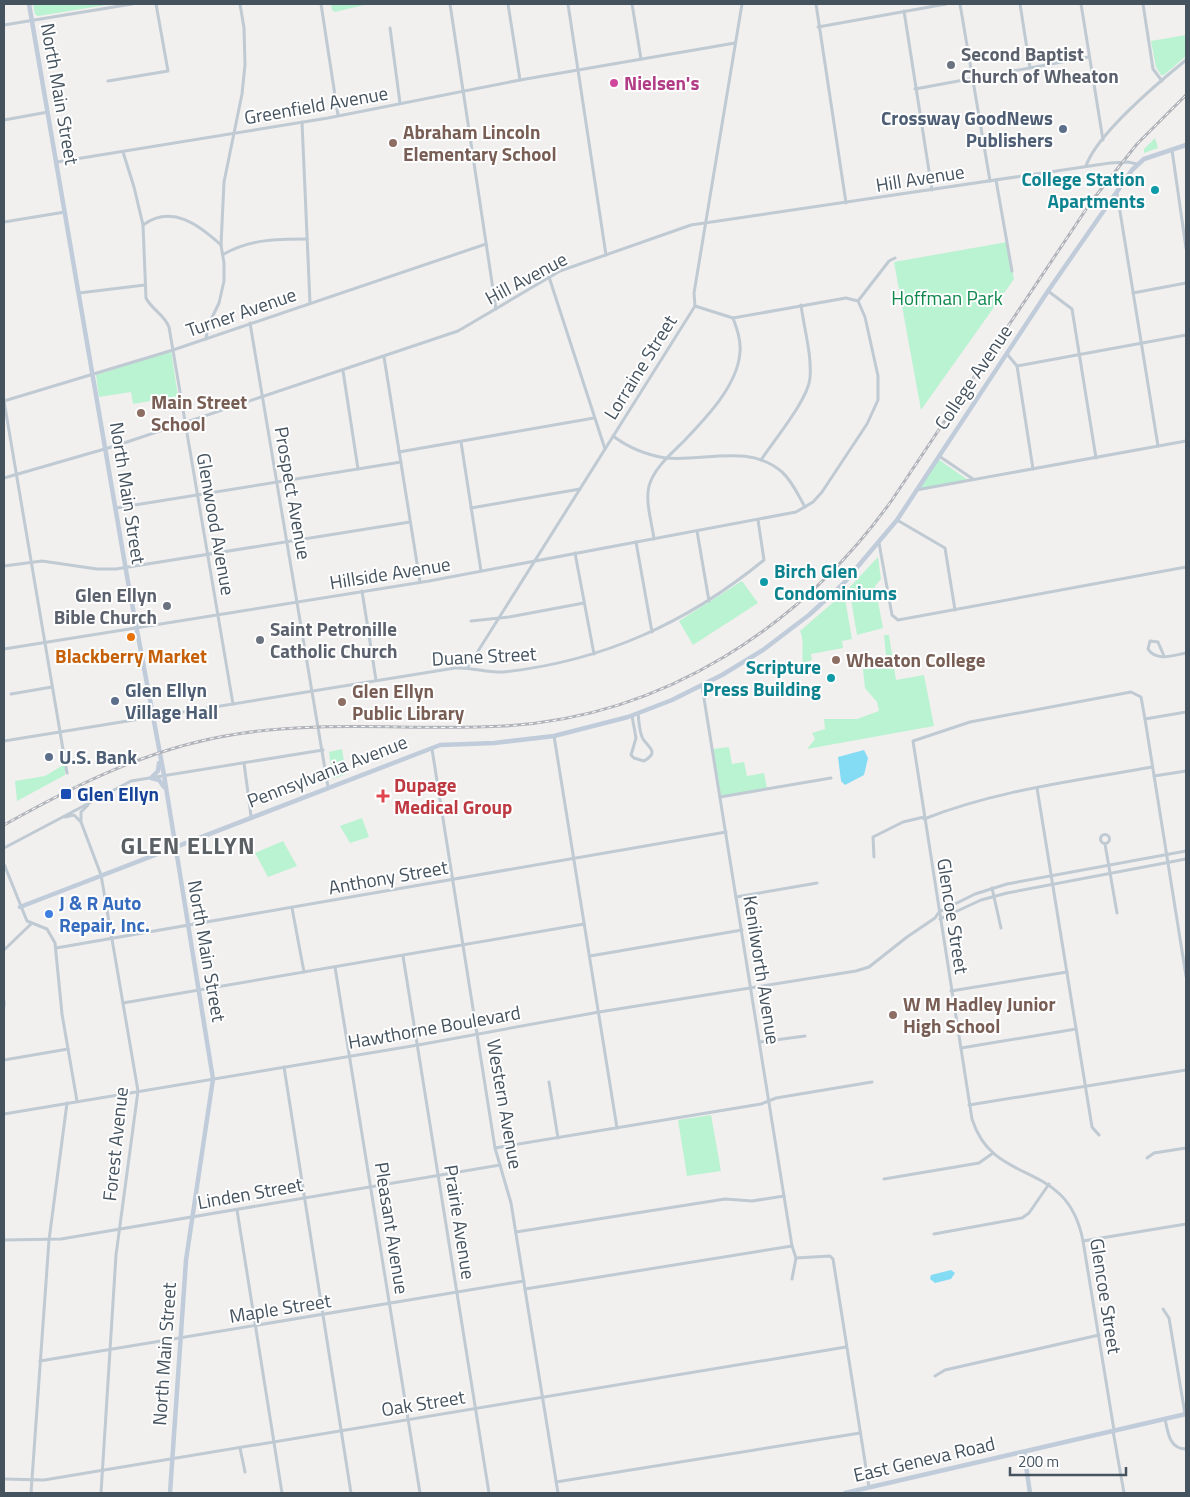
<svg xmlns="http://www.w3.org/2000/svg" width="1190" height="1497" font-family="'Titillium Web',sans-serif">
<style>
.green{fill:#baf3d1}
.water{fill:#83dcf4}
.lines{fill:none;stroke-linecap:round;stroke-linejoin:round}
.street{stroke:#bfcad3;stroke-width:3}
.secondary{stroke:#c0ccda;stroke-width:4.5}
.rail-casing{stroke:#b1b4ba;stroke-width:3}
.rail{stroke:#fff;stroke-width:1;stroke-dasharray:4;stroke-linecap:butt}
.worship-dot{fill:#6b7280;stroke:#fff;stroke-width:2}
.hotel-dot{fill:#d1479c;stroke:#fff;stroke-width:2}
.service-dot{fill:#5c6f8a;stroke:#fff;stroke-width:2}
.education-dot{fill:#8d6e63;stroke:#fff;stroke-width:2}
.culture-dot{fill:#0f9aa8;stroke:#fff;stroke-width:2}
.food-dot{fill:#e8710a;stroke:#fff;stroke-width:2}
.transit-dot{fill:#1a4fb4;stroke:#fff;stroke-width:2}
.health-dot{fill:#e0444e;stroke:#fff;stroke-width:2}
.shop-dot{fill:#3f7fe0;stroke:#fff;stroke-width:2}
.labels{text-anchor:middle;stroke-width:4;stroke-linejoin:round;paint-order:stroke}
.worship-label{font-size:19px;font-weight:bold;fill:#5b616d;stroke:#fff;text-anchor:start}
.hotel-label{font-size:19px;font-weight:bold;fill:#b23c85;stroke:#fff;text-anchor:start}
.street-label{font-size:19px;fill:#45535f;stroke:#fff}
.service-label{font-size:19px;font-weight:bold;fill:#4e5e75;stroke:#fff;text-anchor:start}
.education-label{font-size:19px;font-weight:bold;fill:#785e54;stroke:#fff;text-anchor:start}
.culture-label{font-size:19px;font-weight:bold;fill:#0d838f;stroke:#fff;text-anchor:end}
.park-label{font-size:19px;fill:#0e884c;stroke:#fff}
.food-label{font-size:19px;font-weight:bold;fill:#c56008;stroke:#fff}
.health-label{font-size:19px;font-weight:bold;fill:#be3a42;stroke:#fff;text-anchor:start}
.transit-label{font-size:19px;font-weight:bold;fill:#164399;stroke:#fff;text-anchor:start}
.shop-label{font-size:19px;font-weight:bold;fill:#366cbe;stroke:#fff;text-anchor:start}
.district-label{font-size:24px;font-weight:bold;letter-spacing:1px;fill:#5b6065;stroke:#fff}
</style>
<rect width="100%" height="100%" fill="#f2efef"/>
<!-- green -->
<g class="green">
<path d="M33,4H113L38,16L35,14Z"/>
<path d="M331,4H368L335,12L332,10Z"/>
<path d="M1186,35V56L1164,75H1161L1156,67L1151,41Z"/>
<path d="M1155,138L1158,148L1144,153V149Z"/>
<path d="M1007,242L1014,279L921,410L894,262Z"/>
<path d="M171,351L178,396L133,404L131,392L99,397L96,375Z"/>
<path d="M938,459L968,480L918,489Z"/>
<path d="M878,557L881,579L875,586L883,628L857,635L849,588Z"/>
<path d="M742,581L758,603L693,645L679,621Z"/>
<path d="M844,593L852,639L842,641L843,648L811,654L812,660L803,663C801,652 805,642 800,631Z"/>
<path d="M884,635H889L896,680L924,675L934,726L807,749L815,739L812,733L825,729L824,719H857L879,711L877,702L865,688L862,660L886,656Z"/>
<path d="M729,747L732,764L744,762L747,776L764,773L767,788L721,796L713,749Z"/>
<path d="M342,749L346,774L333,779L329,752Z"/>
<path d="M65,764V775L17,801L15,781L45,776Z"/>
<path d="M362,818L369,837L350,843L340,826Z"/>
<path d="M283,841L297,866L268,877L255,853Z"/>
<path d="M711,1115L721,1171L687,1176L678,1120Z"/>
</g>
<!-- water -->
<g class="water">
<path d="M864,750L868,758L864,775L845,785L841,781L838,757Z"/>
<path d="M951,1270L955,1273L951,1279L935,1283L930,1279L931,1275Z"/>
</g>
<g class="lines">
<!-- street -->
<g class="street">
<path d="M321,4L338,115"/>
<path d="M450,4L496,309"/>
<path d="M508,4L520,80"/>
<path d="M568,4L606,255"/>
<path d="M632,4L641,59"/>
<path d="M816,4L846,203"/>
<path d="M960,4L990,181"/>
<path d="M1020,4L1030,68"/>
<path d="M1081,4L1103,140"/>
<path d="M1143,4L1153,69L1162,81"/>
<path d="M904,11L932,190"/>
<path d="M4,25L132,4"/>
<path d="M818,27L946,4"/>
<path d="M390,28L400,103"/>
<path d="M108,81L168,71L156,4"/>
<path d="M915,89L1089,57"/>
<path d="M4,120L48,112"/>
<path d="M302,122L310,303"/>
<path d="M1172,150L1186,248"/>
<path d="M123,152L134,187L143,225L146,298C152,310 164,314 169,327L233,704"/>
<path d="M57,162L328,118L520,80L735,43"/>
<path d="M1086,166C1097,134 1159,82 1186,60"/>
<path d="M996,180L1012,271"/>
<path d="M1117,193L1158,446"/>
<path d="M4,222L65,212"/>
<path d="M143,225C172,204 199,225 221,245"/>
<path d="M224,254C251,239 277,239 307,239"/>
<path d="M549,277L605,449"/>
<path d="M1048,291L1072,309L1096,458"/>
<path d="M79,293L145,285"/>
<path d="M1133,293L1186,283"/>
<path d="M695,306L733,318L846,298L858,301"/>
<path d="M250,323L328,787"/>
<path d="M206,339L208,326L219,303L224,281V263L221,245L224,182L242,94L245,65L244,28L240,4"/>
<path d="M1007,354L1017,366L1033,469"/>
<path d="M384,357L420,582"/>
<path d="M1017,366L1186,335"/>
<path d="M343,371L358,469"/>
<path d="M4,401L173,350L486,244"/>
<path d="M4,401L67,773"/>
<path d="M613,436C629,448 646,455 666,458C704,462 749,443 782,472C793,482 798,495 805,507"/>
<path d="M461,442L481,571"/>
<path d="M399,452L594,418"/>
<path d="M939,456L973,479"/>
<path d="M761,460C774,440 808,400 810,378C812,355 804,328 801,305"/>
<path d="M4,478L115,446L458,331L560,271L691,225L1110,163L1128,162L1137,164"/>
<path d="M916,490L1186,441"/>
<path d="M116,508L401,462"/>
<path d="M471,508L580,489"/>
<path d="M897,520L945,548L955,610"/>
<path d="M697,531L709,601"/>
<path d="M654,539C652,523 645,502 649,486C654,468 671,454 684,441C706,418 738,385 740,352C741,340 737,329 733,318"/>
<path d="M636,542L652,632"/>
<path d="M879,543L892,615L898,620L1186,567"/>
<path d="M575,553L594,654"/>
<path d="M4,566L42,561L97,569H116L410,522"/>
<path d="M362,591L376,680"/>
<path d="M471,621L509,617L584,603"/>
<path d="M4,649L429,581L796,512L813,502L822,492L867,424L878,400V376L865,317L858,301L889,261L895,258"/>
<path d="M1164,656L1158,642L1150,641L1148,649C1156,662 1174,655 1186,653"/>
<path d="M468,667L695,306L694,293L742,4"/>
<path d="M702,686L792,1246L796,1258L792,1279"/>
<path d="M11,694L52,687"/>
<path d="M632,716L636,738L631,755L634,758L644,761C660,752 648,747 643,739C639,732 639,721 638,713"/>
<path d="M1145,719L1186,976"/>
<path d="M554,736L617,1128"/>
<path d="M4,741L455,668C472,667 487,673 504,672C603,661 687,623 764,560L758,520"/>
<path d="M432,749L495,1148L511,1203L558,1493"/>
<path d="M244,763L251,816"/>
<path d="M1154,776L1186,771"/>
<path d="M1037,788L1092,1127L1099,1135"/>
<path d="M720,797L831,778"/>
<path d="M65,817L74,815L81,822L101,875L138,1091L116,1255L101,1493"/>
<path d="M81,821V812L88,805"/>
<circle cx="1105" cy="839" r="4.5"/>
<path d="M1105,844L1117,913"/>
<path d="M4,848L131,781L323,750"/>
<path d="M874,857L873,837L903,822L924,817V819C997,790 1076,781 1152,767"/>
<path d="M4,864L27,921L47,929L55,943L62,1014L77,1101"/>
<path d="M992,888L1001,928"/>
<path d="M736,897L817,883"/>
<path d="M292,908L304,972"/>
<path d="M940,919L981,900L1007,893L1186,859"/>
<path d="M56,948L726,832"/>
<path d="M4,950L31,924"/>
<path d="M403,956L489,1493"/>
<path d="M590,956L742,930"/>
<path d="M335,967L420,1493"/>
<path d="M951,991L1067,972"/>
<path d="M4,1001V1006"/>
<path d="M123,1003L584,924"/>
<path d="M760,1042L805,1036"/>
<path d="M961,1048L1076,1029"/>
<path d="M4,1060L68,1049"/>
<path d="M284,1067L351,1493"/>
<path d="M549,1082L558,1138"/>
<path d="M969,1105L1186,1070"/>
<path d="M4,1114L418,1045L599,1012L856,971L869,967L907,937L935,918L939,912L975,894L1007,884L1186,851"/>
<path d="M495,1148L761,1104L776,1098L872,1082"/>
<path d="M1147,1158L1154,1153L1186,1148"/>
<path d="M884,1179L979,1163L993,1153"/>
<path d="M237,1210L282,1493"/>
<path d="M516,1232L725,1199L752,1201L784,1196"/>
<path d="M934,1234L1022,1218L1029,1213L1049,1184"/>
<path d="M4,1240L61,1239L500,1165"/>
<path d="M1083,1241L1186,1224"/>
<path d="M796,1258L830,1256L833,1259L869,1487"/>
<path d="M525,1289L792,1246"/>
<path d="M1163,1309L1169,1318L1185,1414"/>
<path d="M40,1361L524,1281"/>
<path d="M935,1376L945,1370L1099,1335"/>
<path d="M1165,1419C1168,1432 1169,1449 1186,1449"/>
<path d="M1114,1430L1083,1241C1067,1157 994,1189 972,1119L913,741L970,722L1131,692L1141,697L1145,719L1186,712"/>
<path d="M1113,1431L1124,1493"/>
<path d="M240,1448L245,1472"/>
<path d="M4,1479L44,1480L846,1347"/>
<path d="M556,1482L860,1433"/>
<path d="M31,1493L49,1240L67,1103"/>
</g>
<!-- secondary -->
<g class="secondary">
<path d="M29,4L128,582L164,775L213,1079L186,1260L170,1493"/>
<path d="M159,763L158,771L151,778L159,780L164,787"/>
<path d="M20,907L440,745L494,743L554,736L628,717L672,700L722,675L763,650L809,615L843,584L897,520L1048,291L1132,170L1144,159L1186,145"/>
<path d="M1024,1452L1030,1493"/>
<path d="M845,1493L1186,1414"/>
</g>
<defs>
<path id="rail" d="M4,825C79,783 152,747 237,734C325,720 416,731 504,726C663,717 801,627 892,500L1091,202L1137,144L1186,95"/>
</defs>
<!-- rail casing -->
<use href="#rail" class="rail-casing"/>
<!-- rail -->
<use href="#rail" class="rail"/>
</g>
<!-- markers -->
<g class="worship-dot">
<circle cx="951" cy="65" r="5"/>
<circle cx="167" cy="606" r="5"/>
<circle cx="260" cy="640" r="5"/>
</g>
<circle class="hotel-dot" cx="614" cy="83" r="5"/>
<g class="service-dot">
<circle cx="1063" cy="129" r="5"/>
<circle cx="115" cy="701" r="5"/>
<circle cx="49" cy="757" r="5"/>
</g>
<g class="education-dot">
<circle cx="393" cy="143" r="5"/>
<circle cx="141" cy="413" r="5"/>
<circle cx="836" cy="660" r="5"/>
<circle cx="342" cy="702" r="5"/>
<circle cx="893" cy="1015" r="5"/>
</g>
<g class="culture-dot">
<circle cx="1155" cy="190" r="5"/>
<circle cx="764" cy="582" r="5"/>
<circle cx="831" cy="678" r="5"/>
</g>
<circle class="food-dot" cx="131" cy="637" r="5"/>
<rect class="transit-dot" x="60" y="788" width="12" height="12" rx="2.5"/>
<path class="health-dot" d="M380.5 788.5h5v5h5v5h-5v5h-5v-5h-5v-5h5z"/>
<circle class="shop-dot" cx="49" cy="914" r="5"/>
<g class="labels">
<!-- worship labels -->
<g class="worship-label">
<text x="961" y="61">Second Baptist<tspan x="961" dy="22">Church of Wheaton</tspan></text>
<text x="157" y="602" text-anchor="end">Glen Ellyn<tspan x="157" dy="22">Bible Church</tspan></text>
<text x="270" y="636">Saint Petronille<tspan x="270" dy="22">Catholic Church</tspan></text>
</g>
<!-- hotel labels -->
<g class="hotel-label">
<text x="624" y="90">Nielsen's</text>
</g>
<!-- street labels -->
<g class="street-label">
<text transform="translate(60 94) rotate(80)" y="7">North Main Street</text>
<text transform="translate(316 105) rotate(-10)" y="7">Greenfield Avenue</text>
<text transform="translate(920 178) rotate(-9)" y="7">Hill Avenue</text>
<text transform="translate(526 278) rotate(-28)" y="7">Hill Avenue</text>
<text transform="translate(241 312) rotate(-19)" y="7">Turner Avenue</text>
<text transform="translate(640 367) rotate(-58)" y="7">Lorraine Street</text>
<text transform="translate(973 377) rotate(-56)" y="7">College Avenue</text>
<text transform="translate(128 493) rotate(81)" y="7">North Main Street</text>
<text transform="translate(293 493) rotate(80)" y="7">Prospect Avenue</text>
<text transform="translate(216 524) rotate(80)" y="7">Glenwood Avenue</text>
<text transform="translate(390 573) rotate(-9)" y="7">Hillside Avenue</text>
<text transform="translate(484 656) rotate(-3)" y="7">Duane Street</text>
<text transform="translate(327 771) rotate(-21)" y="7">Pennsylvania Avenue</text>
<text transform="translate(388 877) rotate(-10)" y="7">Anthony Street</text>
<text transform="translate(953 916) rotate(81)" y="7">Glencoe Street</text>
<text transform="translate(207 951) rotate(80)" y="7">North Main Street</text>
<text transform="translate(762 970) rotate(81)" y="7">Kenilworth Avenue</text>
<text transform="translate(434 1027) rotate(-10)" y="7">Hawthorne Boulevard</text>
<text transform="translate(505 1104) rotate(80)" y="7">Western Avenue</text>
<text transform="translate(115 1144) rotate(-84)" y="7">Forest Avenue</text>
<text transform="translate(250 1193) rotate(-10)" y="7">Linden Street</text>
<text transform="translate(460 1222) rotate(81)" y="7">Prairie Avenue</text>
<text transform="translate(392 1228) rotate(81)" y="7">Pleasant Avenue</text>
<text transform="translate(1106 1296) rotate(81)" y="7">Glencoe Street</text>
<text transform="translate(280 1308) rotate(-9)" y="7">Maple Street</text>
<text transform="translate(164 1354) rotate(-86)" y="7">North Main Street</text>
<text transform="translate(423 1403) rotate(-9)" y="7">Oak Street</text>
<text transform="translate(924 1459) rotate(-13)" y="7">East Geneva Road</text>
</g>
<!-- service labels -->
<g class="service-label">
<text x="1053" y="125" text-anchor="end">Crossway GoodNews<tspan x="1053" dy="22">Publishers</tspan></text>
<text x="125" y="697">Glen Ellyn<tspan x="125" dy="22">Village Hall</tspan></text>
<text x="59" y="764">U.S. Bank</text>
</g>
<!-- education labels -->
<g class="education-label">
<text x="403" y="139">Abraham Lincoln<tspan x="403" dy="22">Elementary School</tspan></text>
<text x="151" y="409">Main Street<tspan x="151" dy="22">School</tspan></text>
<text x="846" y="667">Wheaton College</text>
<text x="352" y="698">Glen Ellyn<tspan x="352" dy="22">Public Library</tspan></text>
<text x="903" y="1011">W M Hadley Junior<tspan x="903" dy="22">High School</tspan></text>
</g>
<!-- culture labels -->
<g class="culture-label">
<text x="1145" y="186">College Station<tspan x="1145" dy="22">Apartments</tspan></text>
<text x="774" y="578" text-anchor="start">Birch Glen<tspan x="774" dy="22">Condominiums</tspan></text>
<text x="821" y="674">Scripture<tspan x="821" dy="22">Press Building</tspan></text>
</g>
<!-- park labels -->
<g class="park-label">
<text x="947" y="305">Hoffman Park</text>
</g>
<!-- food labels -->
<g class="food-label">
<text x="131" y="663">Blackberry Market</text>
</g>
<!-- health labels -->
<g class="health-label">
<text x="394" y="792">Dupage<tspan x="394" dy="22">Medical Group</tspan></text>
</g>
<!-- transit labels -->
<g class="transit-label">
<text x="77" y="801">Glen Ellyn</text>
</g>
<!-- shop labels -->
<g class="shop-label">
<text x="59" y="910">J &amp; R Auto<tspan x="59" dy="22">Repair, Inc.</tspan></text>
</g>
<!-- district labels -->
<g class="district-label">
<text x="188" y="854">GLEN ELLYN</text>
</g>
</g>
<!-- border -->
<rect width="1190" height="1497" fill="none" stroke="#45535f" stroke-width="10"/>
<!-- scale -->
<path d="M1010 1467v8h116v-8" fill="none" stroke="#45535f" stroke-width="2.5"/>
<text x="1018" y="1467" font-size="15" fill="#45535f" stroke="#ffffff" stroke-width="4" paint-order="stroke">200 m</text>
</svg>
